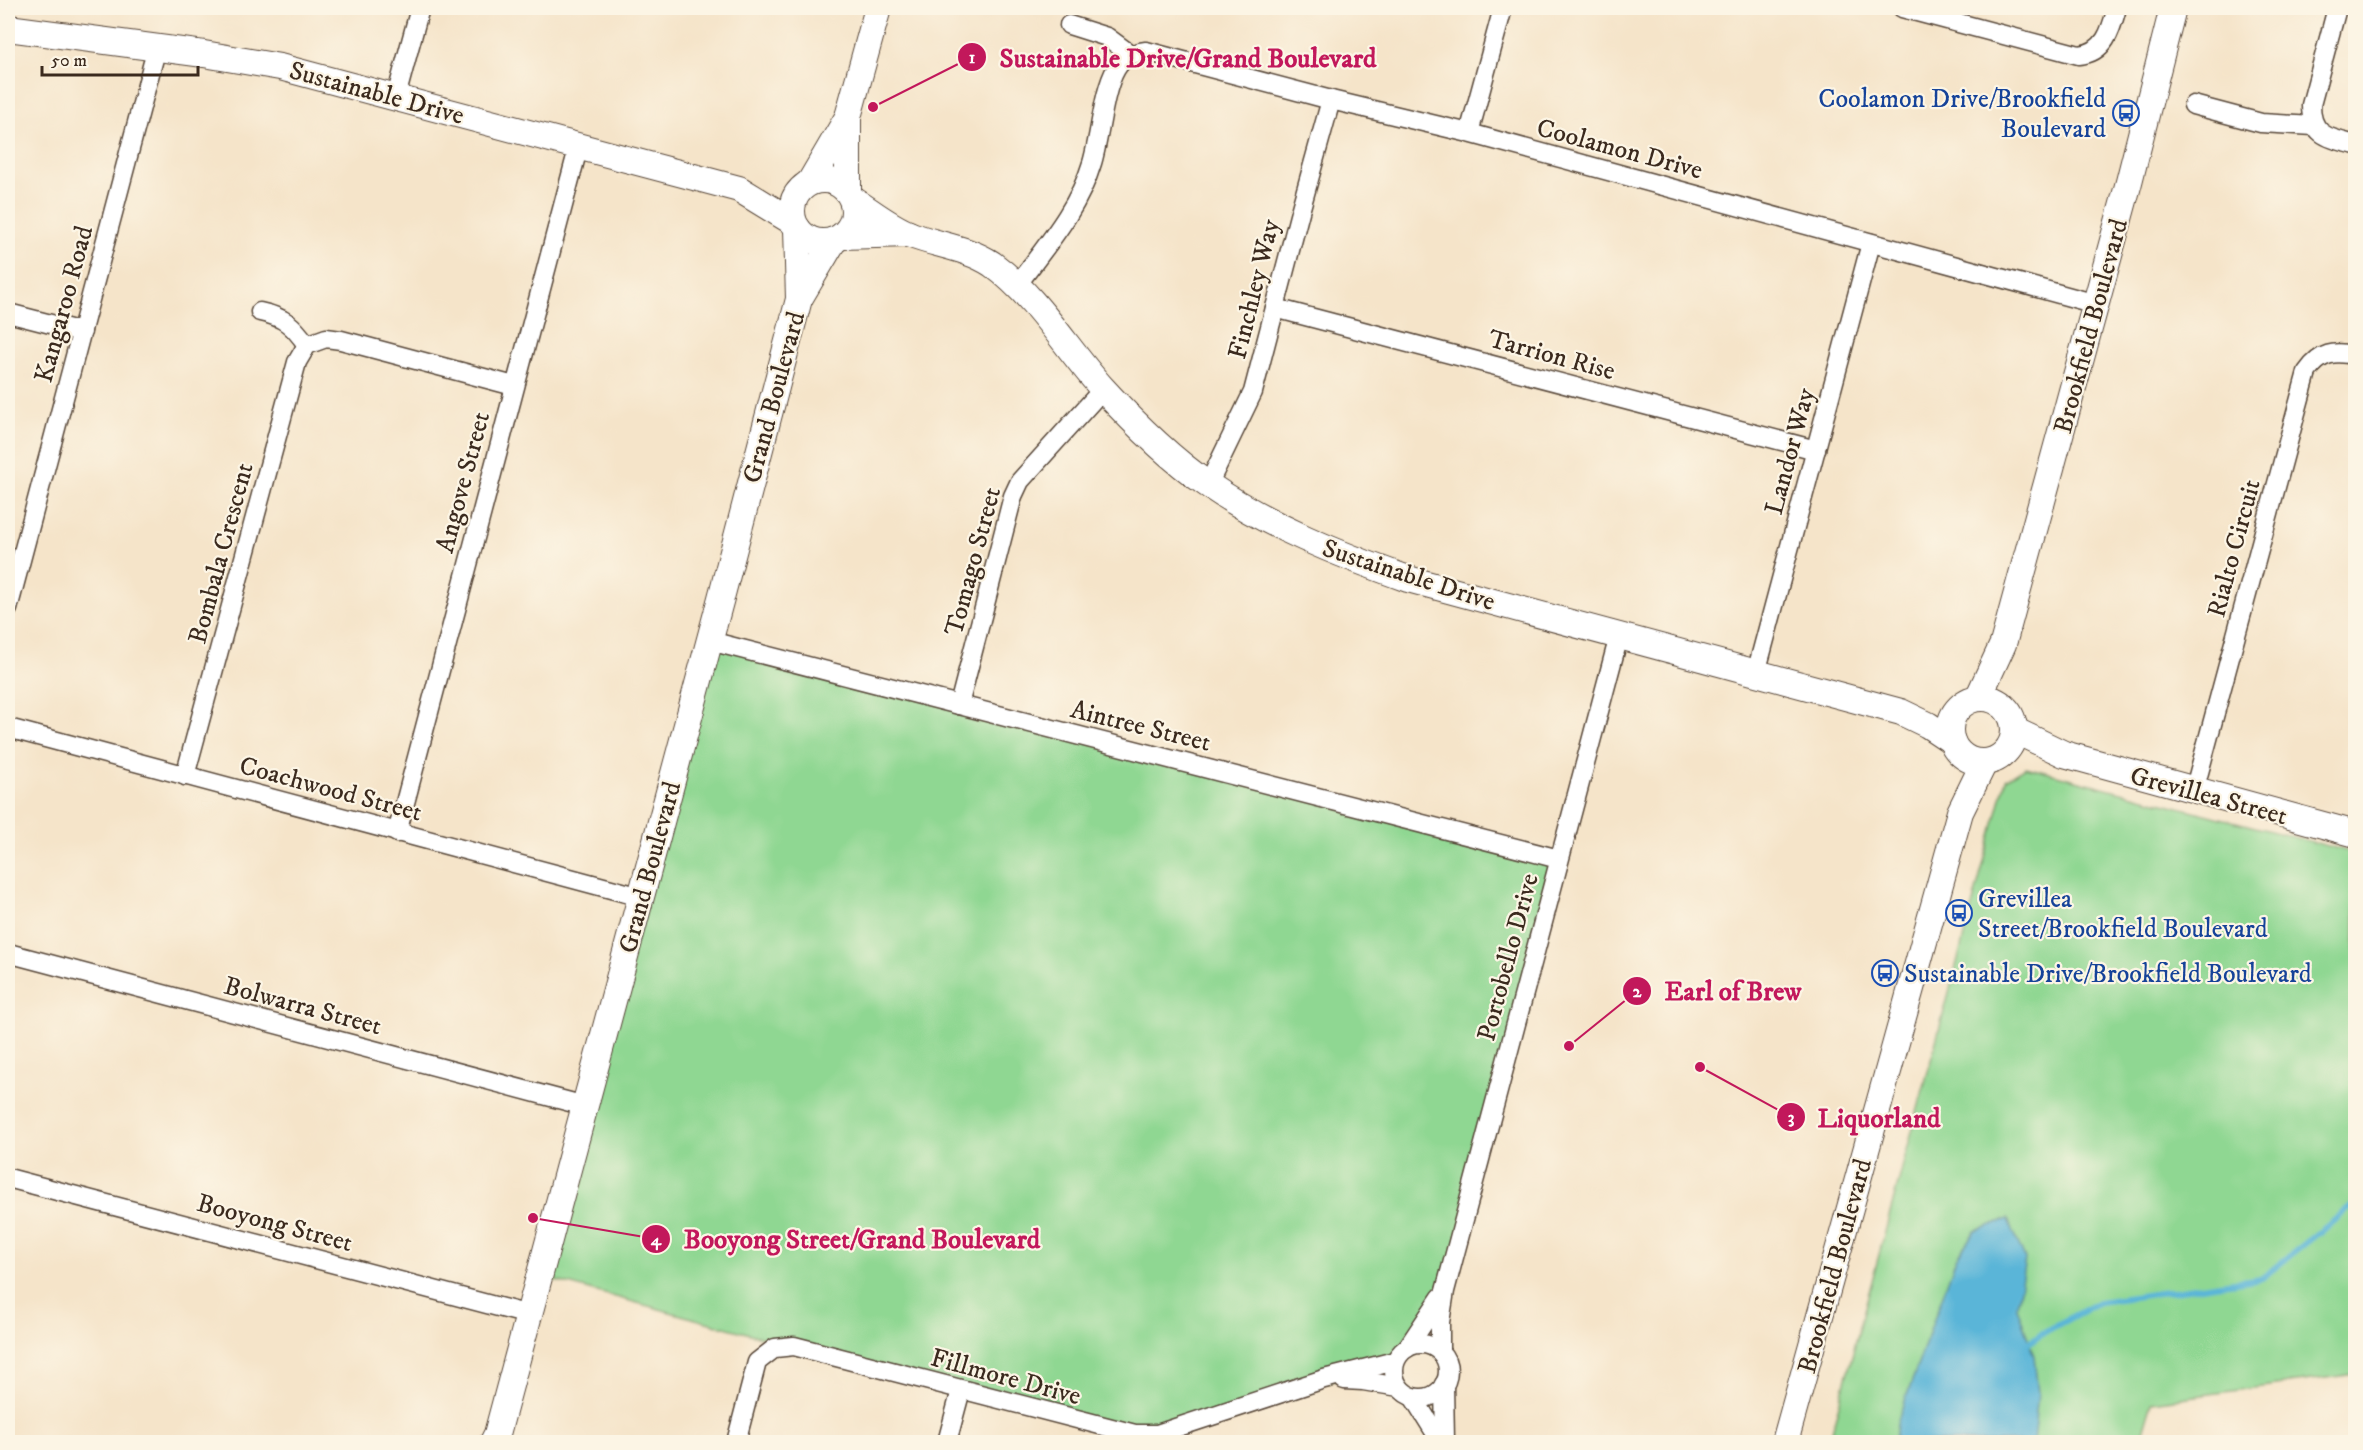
<svg xmlns="http://www.w3.org/2000/svg" width="2363" height="1450" font-family="'IM FELL DW Pica',serif">
<style>
.green{fill:#8fd792;stroke:#658058;stroke-width:1.5}
.water{fill:#5ab5d8;stroke:#4a707b;stroke-width:1.5}
.lines{fill:none;stroke-linecap:round;stroke-linejoin:round}
.stream{stroke:#5ab5d8;stroke-width:6}
.street-casing{stroke:#574638;stroke-width:21}
.secondary-casing{stroke:#574638;stroke-width:28}
.street{stroke:#fff;stroke-width:18}
.secondary{stroke:#fff;stroke-width:26}
.labels{text-anchor:middle;stroke-width:4.5;stroke-linejoin:round;paint-order:stroke}
.street-label{font-size:26px;fill:#3b2a1e;stroke:#fcf5e5}
.transit-label{font-size:26px;fill:#164399;stroke:#fcf5e5;text-anchor:start}
.leader{fill:none;stroke:#c2185b;stroke-width:2}
.callout-dot{fill:#c2185b;stroke:#fcf5e5;stroke-width:2}
.mark-label{font-size:18px;text-anchor:middle;font-weight:bold;fill:#fff}
.callout-label{font-size:27px;text-anchor:middle;font-weight:bold;fill:#c2185b;stroke:#fcf5e5;stroke-width:4.5;stroke-linejoin:round;paint-order:stroke}
</style>
<rect width="100%" height="100%" fill="#fcf5e5"/>
<filter id="ink" filterUnits="userSpaceOnUse"><feTurbulence type="fractalNoise" baseFrequency=".0167" numOctaves="2"/><feDisplacementMap in="SourceGraphic" scale="12" xChannelSelector="R" yChannelSelector="G"/><feConvolveMatrix kernelMatrix="1 2 1 2 8 2 1 2 1" color-interpolation-filters="sRGB"/></filter>
<filter id="wash" filterUnits="userSpaceOnUse"><feTurbulence type="fractalNoise" baseFrequency=".008" numOctaves="4" result="noise"/><feDisplacementMap in="SourceGraphic" scale="24" xChannelSelector="R" yChannelSelector="G"/><feGaussianBlur stdDeviation="1.35" result="paint"/><feColorMatrix in="noise" values="0 0 0 0 0 0 0 0 0 0 0 0 0 0 0 0 0 1.4 0 .05"/><feComposite in="paint" operator="in"/></filter>
<g filter="url(#wash)">
<rect width="100%" height="100%" fill="#f5e4c9"/>
<!-- green -->
<g class="green">
<path d="M710,641L1559,859L1445,1291L1395,1361L1157,1434L794,1346L539,1276Z"/>
<path d="M2026,767L2355,853V1374L2152,1402L2140,1442H1829L2006,779Z"/>
</g>
<!-- water -->
<path class="water" d="M2008,1219L2025,1259L2017,1307L2034,1356L2038,1393L2033,1442H1895L1897,1423L1956,1258L1975,1231Z"/>
<g class="lines">
<!-- stream -->
<path class="stream" d="M2023,1348L2039,1335L2099,1302L2262,1278L2356,1203"/>
</g>
</g>
<g filter="url(#ink)">
<g class="lines">
<defs>
<g id="street">
<path d="M1902,8L2079,55C2105,53 2111,30 2117,8"/>
<path d="M2337,8L2311,105C2311,137 2330,138 2356,145"/>
<path d="M1069,25L1107,37L1130,54"/>
<path d="M396,97L420,8"/>
<path d="M2193,105L2261,123L2314,126"/>
<path d="M1469,133L1503,8"/>
<path d="M1017,285C1045,247 1078,210 1092,163C1100,137 1103,91 1116,69C1123,57 1132,53 1146,51L1331,100L1469,133L2096,304"/>
<path d="M1275,308L1816,450"/>
<path d="M260,312C284,317 293,325 307,345"/>
<path d="M8,313L82,332"/>
<path d="M1208,485L1253,392L1301,208L1331,100"/>
<path d="M8,609L157,47"/>
<path d="M710,641L1559,859"/>
<path d="M1756,673L1871,243"/>
<path d="M959,705L1013,496L1020,481L1103,389"/>
<path d="M8,728L641,897"/>
<path d="M185,776L297,362L307,345L326,338L341,340L514,386"/>
<path d="M2194,791L2307,372C2320,353 2334,350 2356,356"/>
<path d="M397,833L579,145"/>
<path d="M8,953L585,1106"/>
<path d="M8,1178L529,1315"/>
<circle cx="1421" cy="1371" r="27"/>
<path d="M1407,1348L1441,1297"/>
<path d="M1440,1351V1322L1445,1291L1619,636"/>
<path d="M1344,1380L1363,1381L1399,1387"/>
<path d="M1444,1384L1445,1442"/>
<path d="M1413,1397L1441,1442"/>
<path d="M736,1442L757,1362L775,1348L794,1346L1135,1434H1157L1324,1379L1395,1361"/>
<path d="M947,1442L961,1390"/>
</g>
<g id="secondary">
<path d="M8,28L204,54L280,67L739,189L793,222"/>
<path d="M848,117V192"/>
<circle cx="823" cy="211" r="31"/>
<path d="M810,182L848,117L878,8"/>
<path d="M852,199C871,211 890,227 911,235C937,245 968,248 992,264C1037,297 1066,348 1103,389C1135,424 1168,457 1207,484C1268,526 1338,554 1408,579L1901,712L1928,725L1952,741"/>
<path d="M842,236L909,234"/>
<path d="M799,299L834,240"/>
<circle cx="1982" cy="730" r="32"/>
<path d="M1978,698L2003,644L2129,182L2173,8"/>
<path d="M2014,730L2064,754L2356,834"/>
<path d="M493,1442L497,1434L721,598L799,299L797,228"/>
<path d="M1785,1442L1960,812L1984,763"/>
</g>
</defs>
<!-- street casing -->
<use href="#street" class="street-casing"/>
<!-- secondary casing -->
<use href="#secondary" class="secondary-casing"/>
<!-- street -->
<use href="#street" class="street"/>
<!-- secondary -->
<use href="#secondary" class="secondary"/>
</g>
</g>
<!-- icons -->
<defs>
<symbol id="bus-ring" viewBox="-11 -11 22 22"><circle r="9.5" fill="#fcf5e5" stroke="#1a4fb4" stroke-width="1.5"/><path d="M-5-6H5V4H4V6H2V4H-2V6H-4V4H-5ZM-3.5-4V0h7V-4ZM-3.5 1.2v1.5H-2V1.2ZM2 1.2v1.5H3.5V1.2Z" fill="#1a4fb4"/></symbol>
</defs>
<g fill-rule="evenodd">
<use href="#bus-ring" x="2111" y="98" width="30" height="30"/>
<use href="#bus-ring" x="1944" y="898" width="30" height="30"/>
<use href="#bus-ring" x="1870" y="958" width="30" height="30"/>
</g>
<g class="labels">
<!-- street labels -->
<g class="street-label">
<text transform="translate(377 92) rotate(15)" y="9">Sustainable Drive</text>
<text transform="translate(1620 148) rotate(15)" y="9">Coolamon Drive</text>
<text transform="translate(1253 289) rotate(-76)" y="9">Finchley Way</text>
<text transform="translate(63 304) rotate(-75)" y="9">Kangaroo Road</text>
<text transform="translate(2090 326) rotate(-75)" y="9">Brookfield Boulevard</text>
<text transform="translate(1552 354) rotate(15)" y="9">Tarrion Rise</text>
<text transform="translate(773 397) rotate(-75)" y="9">Grand Boulevard</text>
<text transform="translate(1789 451) rotate(-75)" y="9">Landor Way</text>
<text transform="translate(462 482) rotate(-75)" y="9">Angove Street</text>
<text transform="translate(2233 548) rotate(-75)" y="9">Rialto Circuit</text>
<text transform="translate(220 553) rotate(-75)" y="9">Bombala Crescent</text>
<text transform="translate(972 561) rotate(-75)" y="9">Tomago Street</text>
<text transform="translate(1409 574) rotate(18)" y="9">Sustainable Drive</text>
<text transform="translate(1141 725) rotate(14)" y="9">Aintree Street</text>
<text transform="translate(331 788) rotate(15)" y="9">Coachwood Street</text>
<text transform="translate(2209 795) rotate(15)" y="9">Grevillea Street</text>
<text transform="translate(649 867) rotate(-75)" y="9">Grand Boulevard</text>
<text transform="translate(1507 957) rotate(-75)" y="9">Portobello Drive</text>
<text transform="translate(303 1005) rotate(15)" y="9">Bolwarra Street</text>
<text transform="translate(275 1222) rotate(15)" y="9">Booyong Street</text>
<text transform="translate(1834 1266) rotate(-75)" y="9">Brookfield Boulevard</text>
<text transform="translate(1006 1376) rotate(15)" y="9">Fillmore Drive</text>
</g>
<!-- transit labels -->
<g class="transit-label">
<text x="2106" y="107" text-anchor="end">Coolamon Drive/Brookfield<tspan x="2106" dy="30">Boulevard</tspan></text>
<text x="1978" y="907">Grevillea<tspan x="1978" dy="30">Street/Brookfield Boulevard</tspan></text>
<text x="1904" y="982">Sustainable Drive/Brookfield Boulevard</text>
</g>
</g>
<!-- callouts -->
<path class="leader" d="M873 107L972 57M1569 1046L1637 991M1700 1067L1791 1117M533 1218L656 1239"/>
<g class="callout-dot">
<circle cx="873" cy="107" r="6"/>
<circle cx="1569" cy="1046" r="6"/>
<circle cx="1700" cy="1067" r="6"/>
<circle cx="533" cy="1218" r="6"/>
<circle cx="972" cy="57" r="15"/>
<circle cx="1637" cy="991" r="15"/>
<circle cx="1791" cy="1117" r="15"/>
<circle cx="656" cy="1239" r="15"/>
</g>
<g class="mark-label">
<text x="972" y="63">1</text>
<text x="1637" y="997">2</text>
<text x="1791" y="1123">3</text>
<text x="656" y="1245">4</text>
</g>
<g class="callout-label">
<text x="1188" y="67">Sustainable Drive/Grand Boulevard</text>
<text x="1733" y="1000">Earl of Brew</text>
<text x="1879" y="1127">Liquorland</text>
<text x="862" y="1248">Booyong Street/Grand Boulevard</text>
</g>
<!-- margin -->
<rect width="2363" height="1450" fill="none" stroke="#fcf5e5" stroke-width="30"/>
<!-- scale -->
<path d="M42 66v9h156v-9" fill="none" stroke="#3b2a1e" stroke-width="3"/>
<text x="51" y="66" font-size="18" fill="#3b2a1e" stroke="#fcf5e5" stroke-width="4.5" paint-order="stroke">50 m</text>
</svg>
